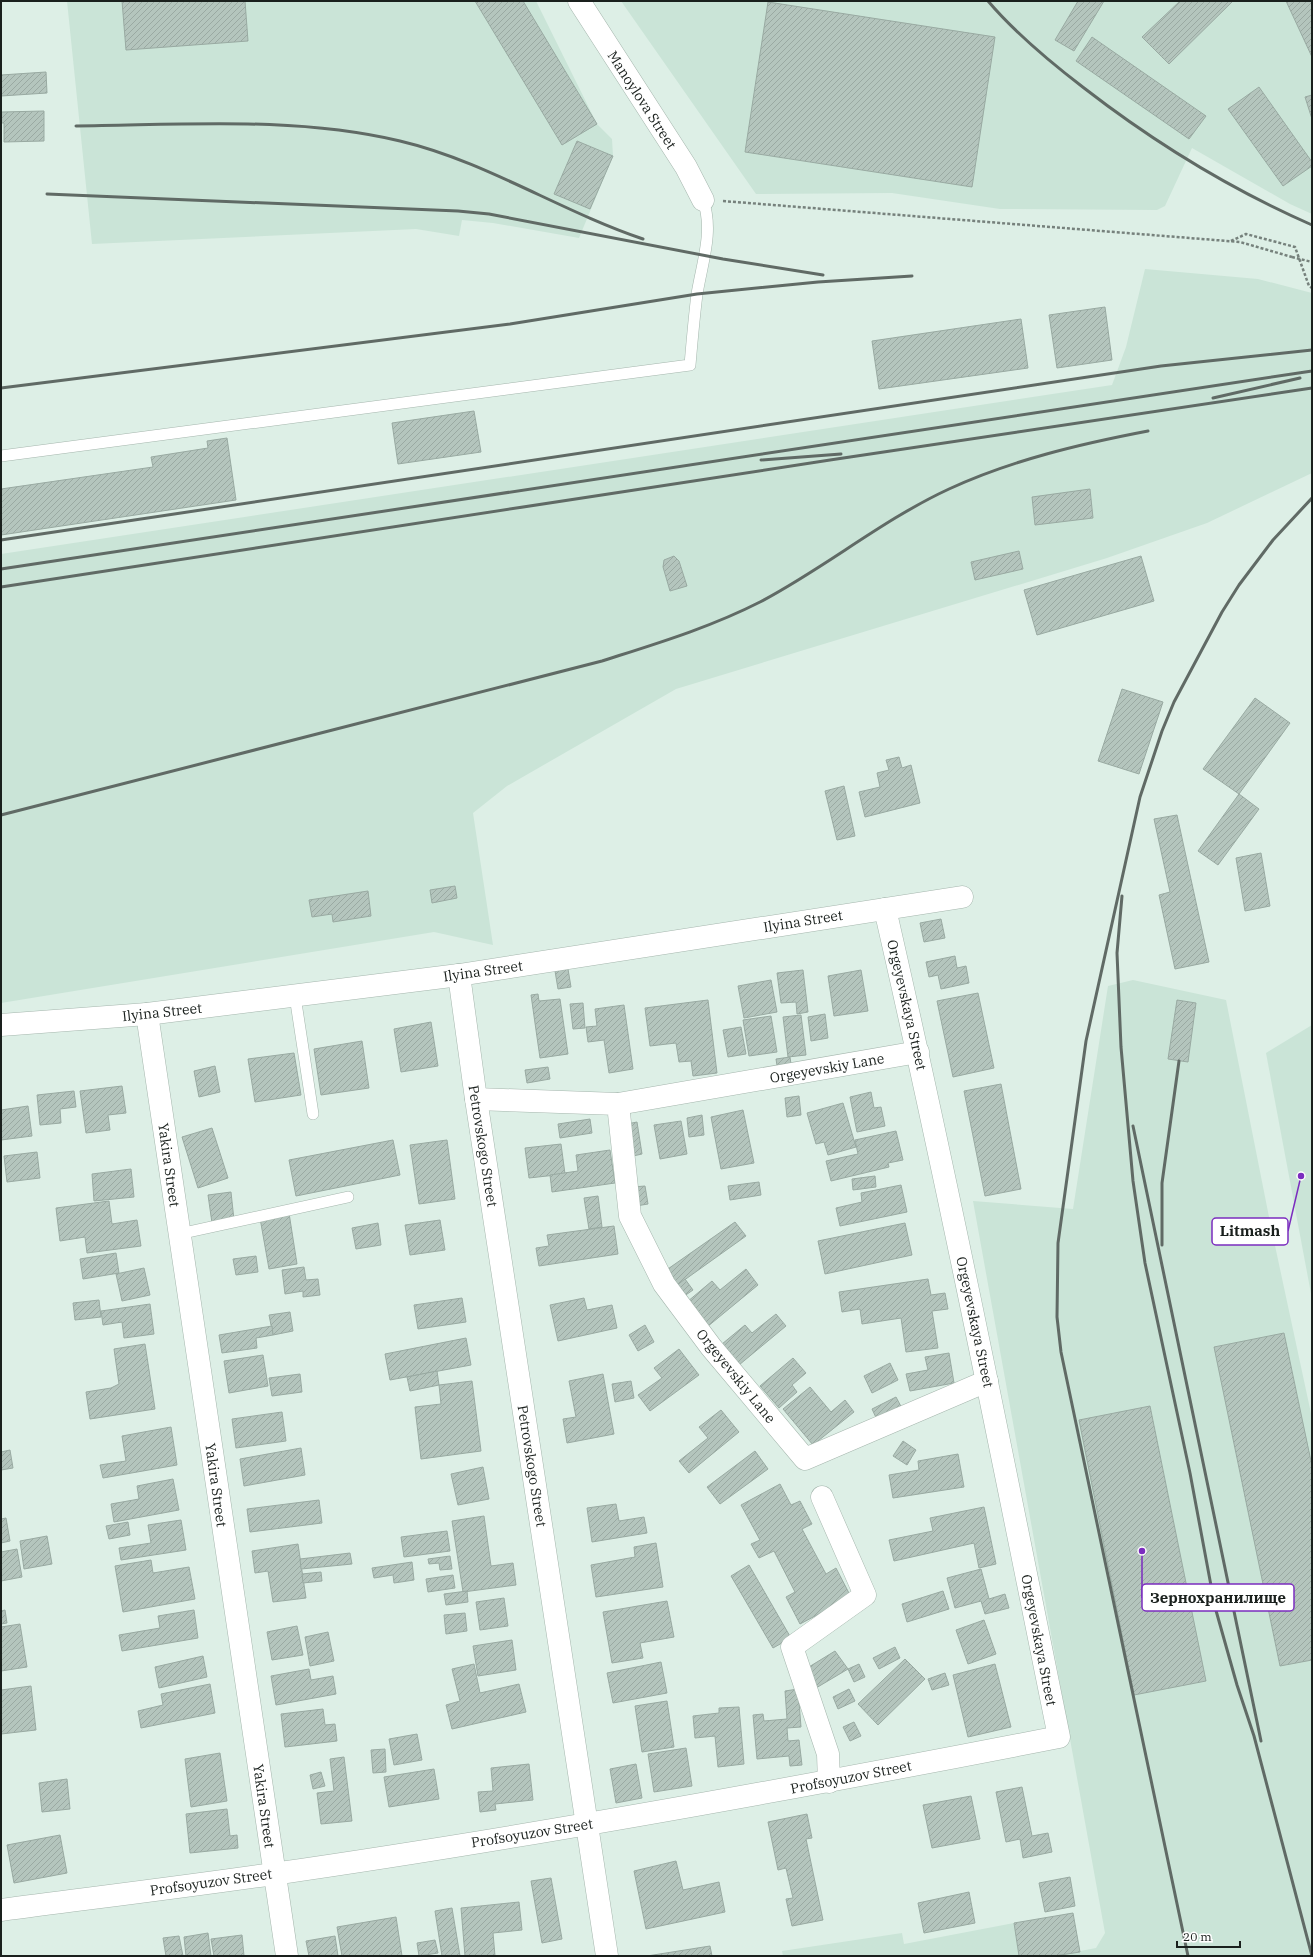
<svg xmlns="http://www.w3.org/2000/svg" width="1313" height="1957" font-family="'IBM Plex Serif',serif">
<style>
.built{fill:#cae4d7}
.building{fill:url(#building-hatch);stroke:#99aaa2}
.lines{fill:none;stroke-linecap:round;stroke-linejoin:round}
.lane-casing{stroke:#a5b6ad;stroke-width:12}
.street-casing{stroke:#a5b6ad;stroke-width:23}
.path{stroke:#76817c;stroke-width:2.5;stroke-dasharray:3 2;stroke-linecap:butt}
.lane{stroke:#fff;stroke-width:11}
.street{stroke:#fff;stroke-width:22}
.rail{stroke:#606a65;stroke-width:3}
.path-bridge{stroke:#76817c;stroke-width:2.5;stroke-dasharray:3 2;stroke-linecap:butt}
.labels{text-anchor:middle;stroke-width:3;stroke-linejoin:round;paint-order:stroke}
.street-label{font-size:14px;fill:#1a201d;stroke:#fff}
.leader{fill:none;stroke:#7b2cbf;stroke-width:1.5}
.callout-dot{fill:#7b2cbf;stroke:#fff;stroke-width:1.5}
.callout{fill:#fff;stroke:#7b2cbf;stroke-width:1.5}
.callout-label{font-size:15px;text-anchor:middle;font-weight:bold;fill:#1a201d}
</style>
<defs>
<pattern id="building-hatch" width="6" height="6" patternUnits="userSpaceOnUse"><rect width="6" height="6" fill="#b4c5bd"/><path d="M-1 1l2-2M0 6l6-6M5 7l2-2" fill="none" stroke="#9aa9a2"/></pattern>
</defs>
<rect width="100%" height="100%" fill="#ddefe6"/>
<!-- built -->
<g class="built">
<path d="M67,1H536L597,124L612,139L613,156L579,238L493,223L462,220L459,236L416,229L92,244Z"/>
<path d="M621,1H1312V214L1290,204L1192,148L1165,206L1157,210L1000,209L892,193L756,194Z"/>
<path d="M1145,269L1258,279L1312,293V473L1207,523L1107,558L676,689L507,786L473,813L493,945L434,932L1,1003V554L1112,385L1126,347Z"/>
<path d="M1133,980L1226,1000L1271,1227L1312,1418V1956H1054L1096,1948L1105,1933L973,1201L1073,1209L1108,986Z"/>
<path d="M1312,1025V1299L1266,1053Z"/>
<path d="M1014,1923L1019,1956H783L782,1951L902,1933L904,1944Z"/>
</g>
<!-- building -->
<g class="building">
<path d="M122,1H245L248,41L126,50Z"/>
<path d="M475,1H523L597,124L562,145Z"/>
<path d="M1078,1H1104L1074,51L1055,40Z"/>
<path d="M1180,1H1233L1169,64L1142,37Z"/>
<path d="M1286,1H1312V57Z"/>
<path d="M768,2L995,37L972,187L745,152Z"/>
<path d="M1092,37L1206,116L1189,139L1076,61Z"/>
<path d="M46,72L47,93L1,96V75Z"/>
<path d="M1259,87L1312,162V166L1283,186L1228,109Z"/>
<path d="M1312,95V119L1305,97Z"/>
<path d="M44,111V141L4,142V123H1V112Z"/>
<path d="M577,141L613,156L590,209L554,194Z"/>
<path d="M1105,307L1112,360L1057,368L1049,315Z"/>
<path d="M1021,319L1028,368L879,389L872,341Z"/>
<path d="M474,411L481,452L398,464L392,423Z"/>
<path d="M227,438L236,500L1,535V489L153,467L151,457L208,448L207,441Z"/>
<path d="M1090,489L1093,518L1035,525L1032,497Z"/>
<path d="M1019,551L1023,569L975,580L971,562Z"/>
<path d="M674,556L679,561L687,586L670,591L663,567L664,560Z"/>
<path d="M1141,556L1154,601L1037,635L1024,590Z"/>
<path d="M1122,689L1163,702L1139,774L1098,761Z"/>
<path d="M1255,698L1290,723L1239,794L1203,769Z"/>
<path d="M899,757L902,768L911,765L920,803L865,817L859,792L880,787L877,773L889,770L886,760Z"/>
<path d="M844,786L855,836L837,840L825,791Z"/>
<path d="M1239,794L1259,809L1218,865L1198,851Z"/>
<path d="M1177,815L1209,962L1175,969L1159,895L1170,892L1154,819Z"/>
<path d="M1261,853L1270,906L1245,911L1236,858Z"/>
<path d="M455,886L457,898L432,903L430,890Z"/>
<path d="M368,891L371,916L333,922L332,914L312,917L309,900Z"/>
<path d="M941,919L945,938L924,942L920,923Z"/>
<path d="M955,956L957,968L966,966L969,983L941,989L938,975L929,977L926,962Z"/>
<path d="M568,969L571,987L558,989L555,971Z"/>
<path d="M803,970L808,1012L797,1014L796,1002L781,1003L777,973Z"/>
<path d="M861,970L868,1011L834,1016L828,976Z"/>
<path d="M771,980L777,1012L744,1018L738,986Z"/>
<path d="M978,993L994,1068L953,1077L937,1001Z"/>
<path d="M538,994L539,1001L560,999L568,1054L540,1058L531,995Z"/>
<path d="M708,1000L717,1073L693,1076L691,1061L679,1062L676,1043L650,1046L645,1008Z"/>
<path d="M1177,1000L1196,1003L1188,1062L1168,1059Z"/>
<path d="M583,1003L585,1028L573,1029L570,1004Z"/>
<path d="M624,1005L633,1069L609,1073L604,1040L588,1042L586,1027L597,1026L595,1009Z"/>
<path d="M825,1014L828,1038L811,1041L808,1017Z"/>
<path d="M801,1015L806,1055L788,1057L783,1017Z"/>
<path d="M771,1016L777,1052L749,1056L743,1020Z"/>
<path d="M431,1022L438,1066L401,1072L394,1029Z"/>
<path d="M741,1027L746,1054L728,1057L723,1030Z"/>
<path d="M362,1041L369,1088L321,1095L314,1049Z"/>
<path d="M294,1053L301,1095L255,1102L248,1059Z"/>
<path d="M790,1057L792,1071L778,1072L776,1059Z"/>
<path d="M215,1066L220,1092L199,1097L194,1071Z"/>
<path d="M548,1067L550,1079L527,1083L525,1070Z"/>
<path d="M1001,1084L1021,1189L985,1196L964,1091Z"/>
<path d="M122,1086L126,1113L108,1115L110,1130L86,1133L80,1091Z"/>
<path d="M74,1091L76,1107L60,1109L61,1123L40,1125L37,1095Z"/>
<path d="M871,1092L874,1108L881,1107L885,1126L857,1132L850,1097Z"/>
<path d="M799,1096L801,1115L787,1117L785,1098Z"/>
<path d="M843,1103L856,1147L828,1155L824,1142L816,1144L807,1113Z"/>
<path d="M28,1106L32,1136L1,1140V1110Z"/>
<path d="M743,1110L754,1163L721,1169L711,1117Z"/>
<path d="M702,1115L704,1135L689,1137L687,1118Z"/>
<path d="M590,1119L592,1133L560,1138L558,1124Z"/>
<path d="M681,1121L687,1154L660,1159L654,1125Z"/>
<path d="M637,1122L642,1154L633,1156L627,1124Z"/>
<path d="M212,1128L228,1178L198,1188L182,1137Z"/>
<path d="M896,1131L903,1160L888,1163L889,1167L831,1181L826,1161L858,1154L855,1140Z"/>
<path d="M393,1140L400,1175L296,1196L289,1160Z"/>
<path d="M447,1140L455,1199L419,1204L410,1145Z"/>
<path d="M561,1144L565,1174L529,1178L525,1148Z"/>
<path d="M610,1150L615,1183L552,1192L550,1175L578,1171L576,1155Z"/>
<path d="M37,1152L40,1178L7,1182L4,1156Z"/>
<path d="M131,1169L134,1197L94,1201L92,1174Z"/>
<path d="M875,1176L876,1187L853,1190L852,1179Z"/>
<path d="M759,1182L761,1195L730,1200L728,1186Z"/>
<path d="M901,1185L907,1212L840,1226L836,1208L862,1202L861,1193Z"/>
<path d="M645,1186L648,1204L636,1206L633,1187Z"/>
<path d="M231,1192L234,1220L212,1223L208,1195Z"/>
<path d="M598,1196L602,1227L589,1229L584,1198Z"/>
<path d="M109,1201L112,1224L137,1220L141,1246L87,1253L85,1237L60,1241L56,1208Z"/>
<path d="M289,1213L297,1264L269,1269L260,1218Z"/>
<path d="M440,1220L445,1250L410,1255L405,1225Z"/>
<path d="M735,1222L746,1236L676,1286L665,1271Z"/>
<path d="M378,1223L381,1245L356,1249L352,1228Z"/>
<path d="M905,1223L912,1255L825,1274L818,1241Z"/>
<path d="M614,1226L618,1254L539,1266L536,1248L549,1246L547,1235Z"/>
<path d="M116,1253L119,1273L83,1279L80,1259Z"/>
<path d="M256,1256L258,1272L236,1275L233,1259Z"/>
<path d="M304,1267L306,1280L318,1279L320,1295L303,1297V1291L285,1294L282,1270Z"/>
<path d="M144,1268L150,1295L122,1301L116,1274Z"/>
<path d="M746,1269L758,1285L707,1327L687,1302L712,1281L720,1290Z"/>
<path d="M685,1279L693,1290L677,1301L676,1286Z"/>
<path d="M928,1279L931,1295L945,1293L948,1309L932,1311L938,1348L906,1352L901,1318L862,1324L860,1309L842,1312L839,1292Z"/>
<path d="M462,1298L466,1322L418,1329L414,1305Z"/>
<path d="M584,1298L587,1310L612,1305L617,1328L558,1341L550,1305Z"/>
<path d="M99,1300L101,1317L75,1320L73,1303Z"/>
<path d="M150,1304L154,1334L124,1338L122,1322L103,1325L101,1311Z"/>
<path d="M290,1312L293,1331L273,1335L269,1315Z"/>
<path d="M776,1314L786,1326L739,1365L722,1344L745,1325L752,1333Z"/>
<path d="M645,1325L654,1342L638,1351L629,1335Z"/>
<path d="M272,1326L273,1335L256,1338L257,1348L222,1353L219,1335Z"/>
<path d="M1284,1333L1312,1466V1660L1280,1666L1214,1347Z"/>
<path d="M466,1338L471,1365L390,1380L385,1354Z"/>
<path d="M145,1344L155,1409L90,1419L86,1392L111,1388L119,1384L114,1349Z"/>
<path d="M679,1349L699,1375L650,1411L638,1395L662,1378L654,1368Z"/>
<path d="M949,1353L954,1383L910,1391L906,1374L928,1370L925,1357Z"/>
<path d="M263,1355L268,1386L229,1393L224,1361Z"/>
<path d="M793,1358L806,1373L792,1385L797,1392L779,1408L760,1386Z"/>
<path d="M890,1363L898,1380L872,1393L864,1376Z"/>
<path d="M437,1371L439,1385L410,1391L407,1377Z"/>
<path d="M300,1374L302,1392L272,1396L269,1378Z"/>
<path d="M603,1374L614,1434L567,1443L563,1419L576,1417L569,1381Z"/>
<path d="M472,1381L481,1451L421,1459L415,1407L441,1404L439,1385Z"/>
<path d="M631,1381L634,1398L615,1402L612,1384Z"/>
<path d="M810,1387L831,1412L845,1400L854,1412L813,1445L783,1409Z"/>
<path d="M896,1397L904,1412L879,1424L872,1409Z"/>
<path d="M1150,1406L1206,1681L1134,1695L1079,1420Z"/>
<path d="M721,1410L739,1432L689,1473L679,1461L708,1438L699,1427Z"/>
<path d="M282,1412L286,1441L236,1448L232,1419Z"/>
<path d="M171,1427L177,1465L103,1478L100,1465L126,1461L122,1436Z"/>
<path d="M903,1441L916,1450L907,1465L893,1456Z"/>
<path d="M301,1448L305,1475L244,1486L240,1459Z"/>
<path d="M10,1450L13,1468L1,1470V1452Z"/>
<path d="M755,1451L768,1469L720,1504L707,1487Z"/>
<path d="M958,1454L964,1487L893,1498L889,1475L919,1470L918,1461Z"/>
<path d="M483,1467L489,1499L458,1505L451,1474Z"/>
<path d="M173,1479L179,1510L114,1522L111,1504L139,1499L137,1486Z"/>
<path d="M780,1484L791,1505L800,1501L812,1524L802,1529L826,1574L836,1568L851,1597L800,1624L786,1597L795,1592L774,1551L759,1558L751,1544L760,1540L741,1505Z"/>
<path d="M319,1500L322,1523L250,1532L247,1509Z"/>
<path d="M616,1504L619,1521L644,1517L647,1533L592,1542L587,1508Z"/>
<path d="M984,1507L996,1564L979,1568L974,1543L894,1561L889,1540L933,1531L930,1518Z"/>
<path d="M484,1516L491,1566L513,1563L516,1585L463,1592L452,1521Z"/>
<path d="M6,1518L10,1541L1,1543V1519Z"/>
<path d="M181,1520L186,1550L121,1560L119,1548L151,1543L148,1525Z"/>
<path d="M128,1522L130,1535L109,1539L106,1526Z"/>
<path d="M447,1531L450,1551L404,1557L401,1537Z"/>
<path d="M47,1536L52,1564L24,1569L20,1541Z"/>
<path d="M656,1543L663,1587L596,1597L591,1565L635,1557L634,1547Z"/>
<path d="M298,1544L306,1598L273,1602L268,1571L255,1573L252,1551Z"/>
<path d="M17,1549L22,1577L1,1581V1552Z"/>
<path d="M350,1553L352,1564L301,1569L300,1559Z"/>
<path d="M450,1556L452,1569L440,1570L439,1563L429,1564L428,1559Z"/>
<path d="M151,1560L153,1573L189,1567L195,1599L123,1612L115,1566Z"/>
<path d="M412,1562L414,1580L394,1583L393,1575L374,1578L372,1568Z"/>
<path d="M749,1565L791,1638L773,1648L731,1576Z"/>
<path d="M981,1569L989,1599L1005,1594L1009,1608L985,1614L981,1601L955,1608L947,1578Z"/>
<path d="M321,1572L322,1581L303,1583L302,1574Z"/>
<path d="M453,1575L455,1588L428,1592L426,1579Z"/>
<path d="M467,1591L468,1602L446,1605L444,1594Z"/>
<path d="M943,1591L949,1609L907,1622L902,1604Z"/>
<path d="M504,1598L508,1626L480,1630L476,1602Z"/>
<path d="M667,1601L674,1637L640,1643L643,1658L612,1663L603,1612Z"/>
<path d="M5,1610L7,1623L1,1624V1611Z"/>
<path d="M194,1610L198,1638L122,1651L119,1635L160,1628L158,1616Z"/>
<path d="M465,1613L467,1631L446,1634L444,1615Z"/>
<path d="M984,1620L996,1654L968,1664L956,1630Z"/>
<path d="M20,1624L27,1667L1,1671V1627Z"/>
<path d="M297,1626L303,1655L272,1660L267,1632Z"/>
<path d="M328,1632L334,1661L310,1666L305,1637Z"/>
<path d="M512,1640L516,1670L478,1676L473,1646Z"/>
<path d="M895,1647L900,1658L879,1669L873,1658Z"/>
<path d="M835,1651L848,1669L816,1688L804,1670Z"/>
<path d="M203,1656L207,1677L159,1688L155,1667Z"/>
<path d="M905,1659L925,1679L878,1725L858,1704Z"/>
<path d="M661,1662L667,1693L613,1703L607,1673Z"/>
<path d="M474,1664L480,1693L519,1684L526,1712L452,1729L446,1705L460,1701L452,1669Z"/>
<path d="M859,1664L865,1677L854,1682L848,1669Z"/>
<path d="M995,1664L1011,1727L968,1737L953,1675Z"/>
<path d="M309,1669L311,1680L333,1676L336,1694L276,1705L271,1676Z"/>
<path d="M945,1673L949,1685L932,1690L928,1679Z"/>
<path d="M210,1684L215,1713L141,1728L138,1711L163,1705L161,1694Z"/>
<path d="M31,1686L36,1730L1,1734V1690Z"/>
<path d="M798,1689L801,1727L787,1728L788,1741L799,1740L802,1765L790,1766L789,1756L757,1759L753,1715L763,1714L764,1721L787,1719L785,1691Z"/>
<path d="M849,1689L855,1701L838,1709L833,1697Z"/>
<path d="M667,1701L674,1747L642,1752L635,1706Z"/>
<path d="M739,1707L744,1764L718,1767L715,1736L695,1738L693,1716L719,1713V1708Z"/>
<path d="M323,1709L325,1725L335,1724L337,1741L285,1747L281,1714Z"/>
<path d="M854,1722L861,1736L850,1741L843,1727Z"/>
<path d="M417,1734L422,1760L394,1765L389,1739Z"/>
<path d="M686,1748L692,1786L654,1792L648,1754Z"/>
<path d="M385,1749L386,1772L373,1773L371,1750Z"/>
<path d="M220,1753L227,1801L191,1807L185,1759Z"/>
<path d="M344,1757L352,1821L321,1824L317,1793L334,1791L330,1759Z"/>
<path d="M529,1764L533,1800L495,1804L496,1810L480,1812L478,1792L493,1791L491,1768Z"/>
<path d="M636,1764L642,1798L616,1803L610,1769Z"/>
<path d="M434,1769L439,1799L389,1807L384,1777Z"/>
<path d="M321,1772L325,1786L313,1789L310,1775Z"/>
<path d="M67,1779L70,1809L42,1812L39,1783Z"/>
<path d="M1022,1787L1032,1836L1048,1833L1052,1852L1023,1858L1020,1839L1006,1842L996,1792Z"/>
<path d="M971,1796L980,1839L932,1848L923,1805Z"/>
<path d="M227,1809L230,1836L237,1835L238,1848L190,1853L186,1814Z"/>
<path d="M807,1814L812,1838L806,1839L823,1920L792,1926L786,1899L793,1898L786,1868L778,1870L768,1822Z"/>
<path d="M60,1835L67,1873L14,1883L7,1845Z"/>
<path d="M676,1861L683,1890L719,1882L725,1912L646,1929L634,1871Z"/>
<path d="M1070,1877L1075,1906L1045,1912L1039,1883Z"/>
<path d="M551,1878L562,1939L542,1943L531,1881Z"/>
<path d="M969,1892L975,1923L924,1933L918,1903Z"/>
<path d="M519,1902L522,1930L493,1933L495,1956H465L461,1908Z"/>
<path d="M452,1908L460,1956H442L435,1911Z"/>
<path d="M1073,1913L1080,1952L1054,1956H1019L1014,1923Z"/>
<path d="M396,1917L402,1956H342L337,1927Z"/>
<path d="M208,1933L211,1956H186L184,1937Z"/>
<path d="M242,1935L244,1956H214L211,1939Z"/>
<path d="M179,1936L183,1956H166L163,1938Z"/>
<path d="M335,1936L338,1956H309L306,1941Z"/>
<path d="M435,1940L438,1953L419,1956L417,1943Z"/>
<path d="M710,1946L712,1956H647Z"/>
</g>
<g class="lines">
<defs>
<g id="lane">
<path d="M1,456L690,365C692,342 694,318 697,294C702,263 714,231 703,200"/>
<path d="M295,996L313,1114"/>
<path d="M179,1234L348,1197"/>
</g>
<g id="street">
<path d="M579,1L686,167L703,200"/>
<path d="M459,975L476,1099L607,1956"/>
<path d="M147,1014L287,1956"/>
<path d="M1,1025L147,1014L459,975L962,897"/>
<path d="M476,1099L618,1104L630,1216L664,1284L711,1347L805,1459L987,1381"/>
<path d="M618,1104L918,1052"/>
<path d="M822,1497L865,1595L792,1647L828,1754L829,1782"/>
<path d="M1,1910C92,1898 183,1887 273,1874C537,1836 798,1788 1059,1737C1003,1460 948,1184 885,909"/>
</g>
</defs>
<!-- lane casing -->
<use href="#lane" class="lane-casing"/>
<!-- street casing -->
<use href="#street" class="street-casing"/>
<!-- path -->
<g class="path">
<path d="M723,201L1240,242L1292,257"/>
<path d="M1231,241L1246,234L1295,247L1309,286L1312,288"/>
</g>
<!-- lane -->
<use href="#lane" class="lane"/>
<!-- street -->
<use href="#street" class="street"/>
<!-- rail -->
<g class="rail">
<path d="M988,1C1016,34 1050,62 1084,88C1155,143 1230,189 1312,225"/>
<path d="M76,126C184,125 294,116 400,141C485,161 560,211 643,239"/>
<path d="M47,194L458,211L489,214L723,259L823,275"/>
<path d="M1,388L510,324L697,294L818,282L912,276"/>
<path d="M1213,398L1300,378"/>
<path d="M761,460L841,454"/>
<path d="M1,540L1161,366L1312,350"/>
<path d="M1,569L1312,371"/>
<path d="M1,587C437,517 875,454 1312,388"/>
<path d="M1,815L602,661C655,644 709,628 760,602C825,568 882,520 949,489C1012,460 1080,444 1148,431"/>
<path d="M1122,896L1117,953L1121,1047L1133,1181L1145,1263L1190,1473L1215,1607L1237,1685L1254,1736L1312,1956"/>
<path d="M1133,1126L1261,1741"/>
<path d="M1162,1245V1183L1179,1061"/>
<path d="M1188,1956L1061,1352L1057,1317L1058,1243L1086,1041L1140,797L1162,731L1174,702L1222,612L1239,585L1273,540L1312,498"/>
</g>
<!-- path-bridge -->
<path class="path-bridge" d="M1292,257L1312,262"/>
</g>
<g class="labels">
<!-- street labels -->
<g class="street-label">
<text transform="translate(642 100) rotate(57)" y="5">Manoylova Street</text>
<text transform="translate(803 921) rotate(-9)" y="5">Ilyina Street</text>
<text transform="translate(483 971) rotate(-8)" y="5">Ilyina Street</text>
<text transform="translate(907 1005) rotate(77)" y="5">Orgeyevskaya Street</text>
<text transform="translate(162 1012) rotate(-6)" y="5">Ilyina Street</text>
<text transform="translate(827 1068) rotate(-10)" y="5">Orgeyevskiy Lane</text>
<text transform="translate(483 1146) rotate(81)" y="5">Petrovskogo Street</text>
<text transform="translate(169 1165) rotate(82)" y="5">Yakira Street</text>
<text transform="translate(975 1322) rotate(78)" y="5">Orgeyevskaya Street</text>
<text transform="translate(736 1376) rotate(51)" y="5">Orgeyevskiy Lane</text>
<text transform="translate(532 1466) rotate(81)" y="5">Petrovskogo Street</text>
<text transform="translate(216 1485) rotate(82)" y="5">Yakira Street</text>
<text transform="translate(1039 1640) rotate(79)" y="5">Orgeyevskaya Street</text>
<text transform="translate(851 1777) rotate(-11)" y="5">Profsoyuzov Street</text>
<text transform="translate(264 1806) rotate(82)" y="5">Yakira Street</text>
<text transform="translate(532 1833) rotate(-9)" y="5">Profsoyuzov Street</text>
<text transform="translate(211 1882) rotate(-8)" y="5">Profsoyuzov Street</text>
</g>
</g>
<!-- callouts -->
<path class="leader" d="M1301 1176L1288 1231M1142 1551L1142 1598"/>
<g class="callout-dot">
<circle cx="1301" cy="1176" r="4"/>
<circle cx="1142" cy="1551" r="4"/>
</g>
<g class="callout">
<rect x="1212" y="1218" width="76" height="27" rx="4"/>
<rect x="1142" y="1584" width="152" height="27" rx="4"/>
</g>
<g class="callout-label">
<text x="1250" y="1236">Litmash</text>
<text x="1218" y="1603">Зернохранилище</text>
</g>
<!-- border -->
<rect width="1313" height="1957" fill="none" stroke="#1a201d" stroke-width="4"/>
<!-- scale -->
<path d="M1177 1941v6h63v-6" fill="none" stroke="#1a201d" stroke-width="2"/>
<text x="1183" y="1941" font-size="12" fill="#1a201d" stroke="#ffffff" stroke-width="3" paint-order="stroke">20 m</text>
</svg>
